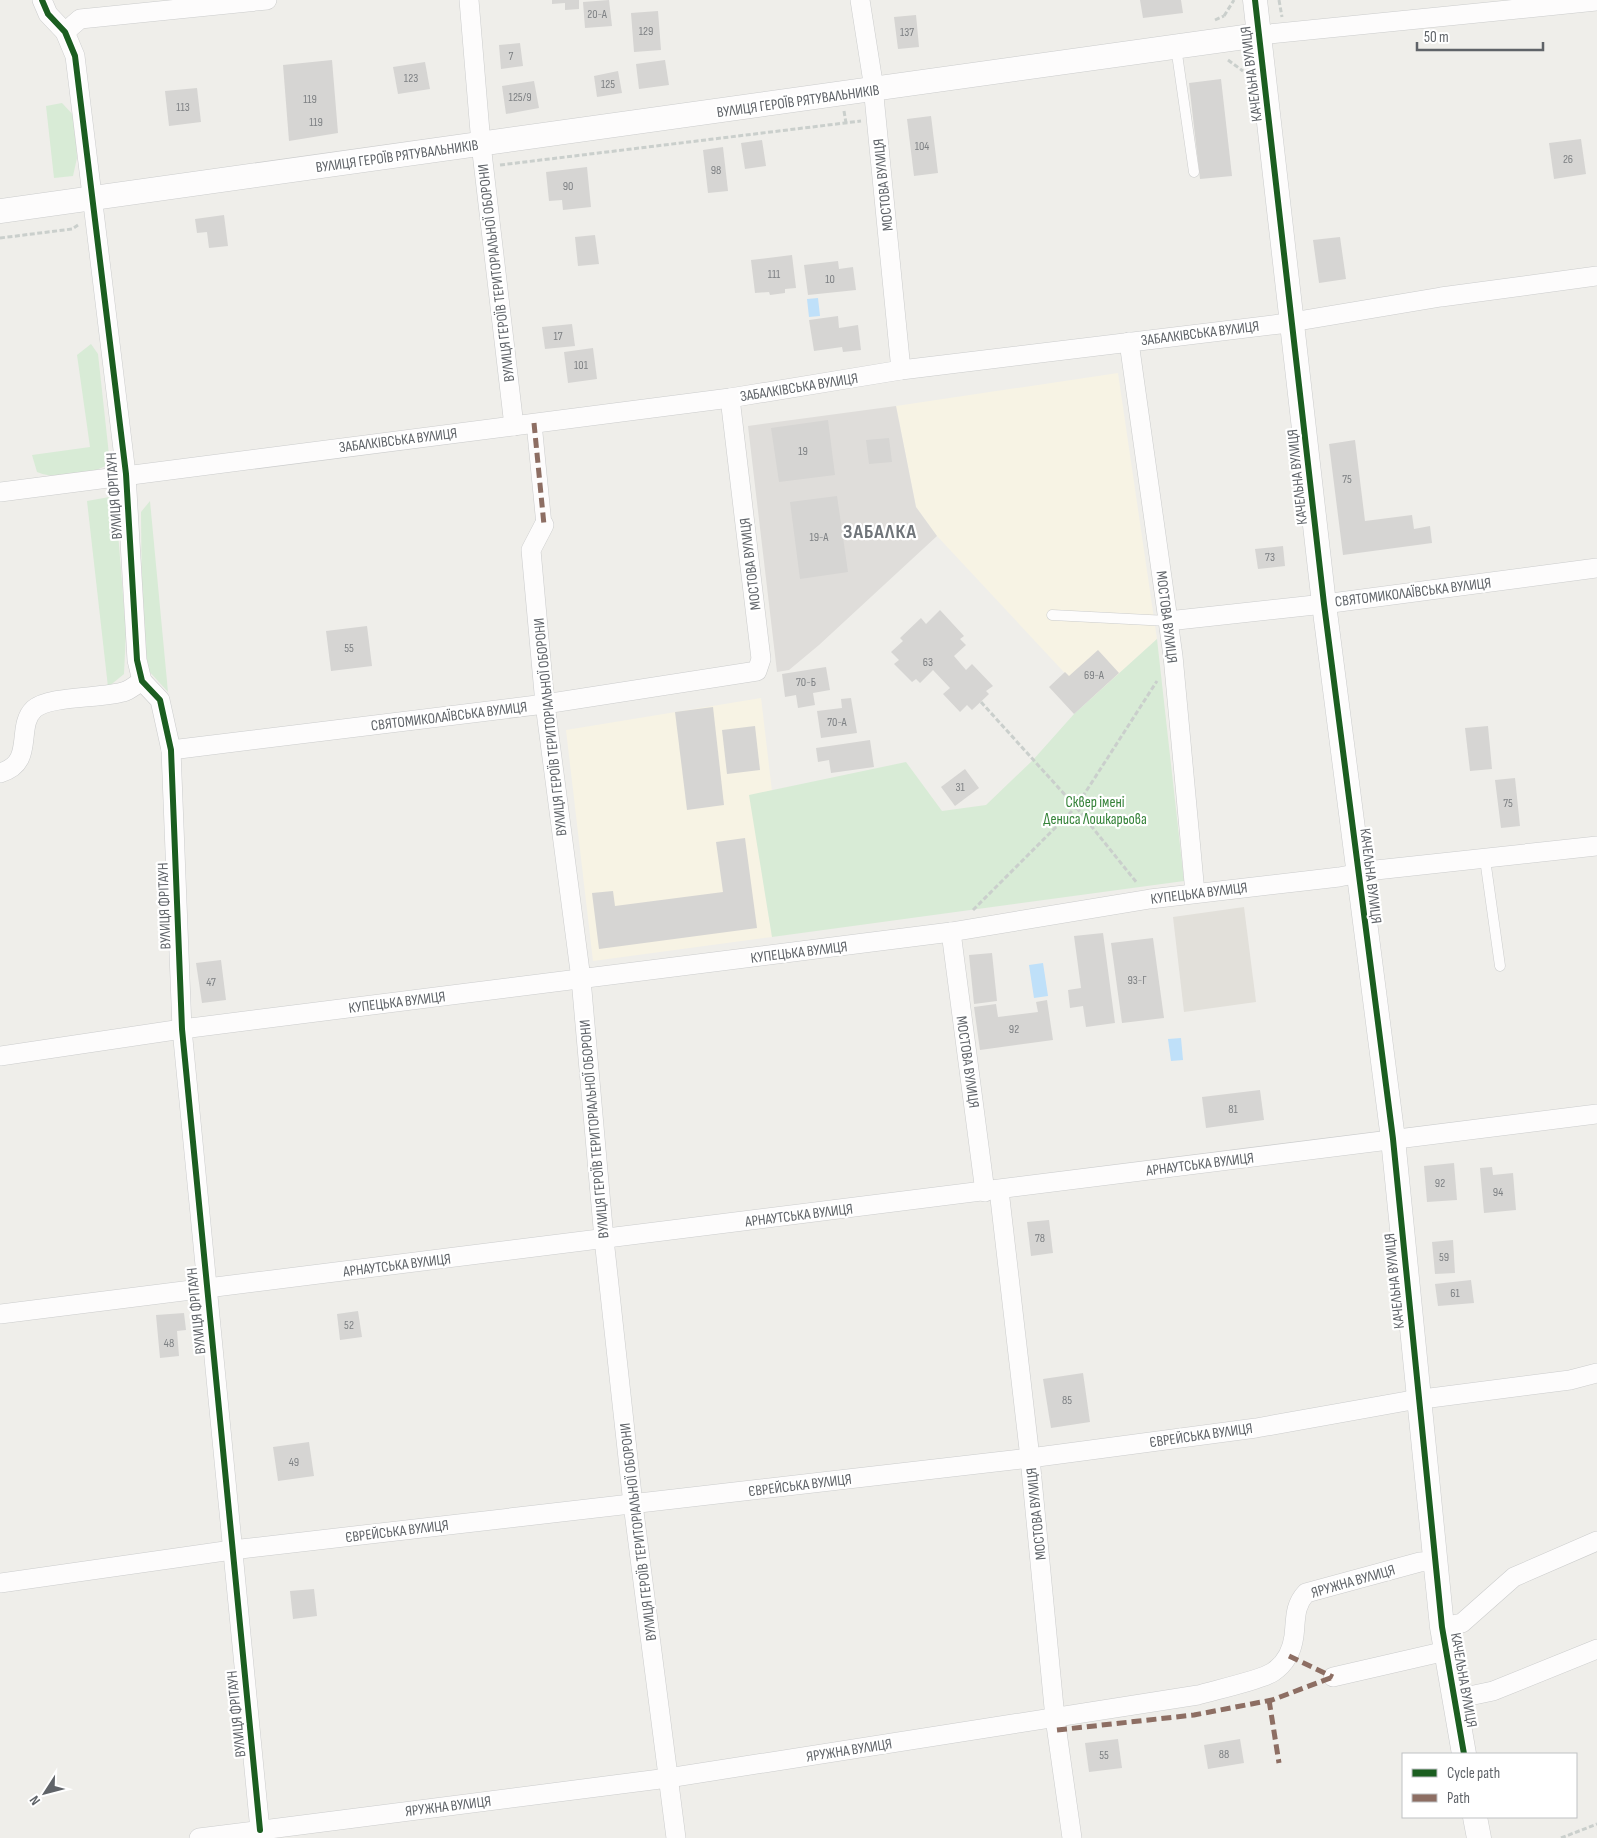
<svg xmlns="http://www.w3.org/2000/svg" width="1597" height="1838" font-family="'Sofia Sans Condensed',sans-serif">
<style>
.commercial{fill:#f7f3e4}
.industrial{fill:#dfddda}
.education{fill:#e2e0da}
.green{fill:#d8ebd6}
.water{fill:#bfe0f9}
.building{fill:#d6d5d3}
.lines{fill:none;stroke-linecap:round;stroke-linejoin:round}
.service-casing{stroke:#cbcccc;stroke-width:11}
.pedestrian-casing{stroke:#cbcccc;stroke-width:16}
.minor-casing{stroke:#cbcccc;stroke-width:20}
.tertiary-casing{stroke:#cbcccc;stroke-width:25}
.path{stroke:#cacfcc;stroke-width:3;stroke-dasharray:5 2.5;stroke-linecap:butt}
.service{stroke:#fdfcfc;stroke-width:10}
.pedestrian{stroke:#fdfcfc;stroke-width:15}
.minor{stroke:#fdfcfc;stroke-width:19}
.tertiary{stroke:#fdfcfc;stroke-width:24}
.quiet{stroke:#8d6e63;stroke-width:5;stroke-dasharray:10 5;stroke-linecap:butt}
.cycleway-casing{stroke:#fff;stroke-width:9}
.cycleway{stroke:#1b5e20;stroke-width:6}
.labels{text-anchor:middle;stroke-width:4.5;stroke-linejoin:round;paint-order:stroke}
.number-label{font-size:12px;fill:#7e8184}
.street-label{font-size:15px;fill:#5f6368;stroke:#fff}
.park-label{font-size:15px;fill:#348238;stroke:#fff}
.district-label{font-size:20px;font-weight:bold;letter-spacing:1px;fill:#70757a;stroke:#fff}
</style>
<rect width="100%" height="100%" fill="#efeeea"/>
<!-- commercial -->
<g class="commercial">
<path d="M1118,373L1157,639L1090,700L937,536L916,507L896,406Z"/>
<path d="M761,698L772,791L750,796L772,937L593,961L566,730Z"/>
</g>
<!-- industrial -->
<path class="industrial" d="M896,406L916,507L937,536L819,645L789,670L777,672L748,426Z"/>
<!-- education -->
<path class="education" d="M1244,907L1256,1002L1184,1012L1173,917Z"/>
<!-- green -->
<g class="green">
<path d="M62,103L75,117L77,158L73,176L54,178L46,106Z"/>
<path d="M91,344L98,354L110,464C89,475 58,481 37,472L32,455L90,447L77,355Z"/>
<path d="M115,496L126,631L124,674L108,687L87,501Z"/>
<path d="M150,501L168,692L147,669L142,610L141,512Z"/>
<path d="M1157,639L1184,881L772,937L749,795L906,762L942,811L986,805L1033,760L1074,714Z"/>
</g>
<!-- water -->
<g class="water">
<path d="M818,298L820,316L809,317L807,299Z"/>
<path d="M1043,963L1048,996L1034,998L1029,965Z"/>
<path d="M1181,1038L1183,1060L1171,1061L1168,1039Z"/>
</g>
<!-- building -->
<g class="building">
<path d="M552,0H579V9L565,10V3L552,4Z"/>
<path d="M609,0L612,26L585,28L583,2Z"/>
<path d="M1140,0H1181L1183,13L1143,18Z"/>
<path d="M658,11L661,50L634,52L631,13Z"/>
<path d="M916,15L919,47L898,49L894,17Z"/>
<path d="M520,43L523,66L501,69L499,45Z"/>
<path d="M332,60L338,133L289,141L283,65Z"/>
<path d="M665,60L669,85L639,89L636,64Z"/>
<path d="M425,62L430,89L398,94L393,67Z"/>
<path d="M618,71L622,93L597,97L594,76Z"/>
<path d="M1221,79L1232,176L1200,179L1189,83Z"/>
<path d="M534,81L539,108L506,114L502,86Z"/>
<path d="M197,88L201,122L169,126L165,91Z"/>
<path d="M931,116L938,173L914,176L907,119Z"/>
<path d="M1581,139L1586,174L1554,179L1549,143Z"/>
<path d="M762,140L766,166L745,169L741,143Z"/>
<path d="M723,147L728,191L708,193L703,150Z"/>
<path d="M587,167L591,207L563,210L562,200L549,201L546,172Z"/>
<path d="M224,215L228,246L209,248L207,232L197,233L195,219Z"/>
<path d="M595,235L599,264L578,266L575,237Z"/>
<path d="M1340,237L1346,279L1319,283L1313,240Z"/>
<path d="M792,255L796,288L785,289V293L770,295L769,292L755,293L751,260Z"/>
<path d="M838,261L839,269L853,267L856,290L808,295L804,265Z"/>
<path d="M838,316L839,328L858,325L861,350L843,352L842,347L814,351L809,320Z"/>
<path d="M572,324L575,346L545,349L542,327Z"/>
<path d="M593,348L597,379L568,383L564,352Z"/>
<path d="M828,420L835,475L779,482L771,428Z"/>
<path d="M889,438L892,462L869,464L866,440Z"/>
<path d="M1355,440L1365,521L1412,515L1414,529L1430,526L1432,543L1343,555L1329,444Z"/>
<path d="M837,496L848,572L800,579L790,502Z"/>
<path d="M1283,546L1285,566L1258,569L1255,549Z"/>
<path d="M940,610L964,636L960,639L966,645L954,656L966,670L972,664L993,686L986,691L989,694L972,710L967,705L960,712L943,694L950,688L933,670L920,683L916,679L912,682L894,664L899,660L891,652L903,641L900,638L921,618L926,624Z"/>
<path d="M367,626L372,666L331,671L326,631Z"/>
<path d="M1098,650L1119,673L1074,714L1049,687L1065,672L1069,676Z"/>
<path d="M826,667L830,690L813,693L815,705L798,708L796,695L785,697L782,674Z"/>
<path d="M851,698L857,733L821,738L817,711L842,708L841,699Z"/>
<path d="M713,707L724,805L687,810L675,712Z"/>
<path d="M755,726L760,770L727,774L722,730Z"/>
<path d="M1488,726L1492,769L1470,771L1465,728Z"/>
<path d="M870,740L874,767L831,773L829,760L818,762L816,748Z"/>
<path d="M965,769L979,788L955,806L941,787Z"/>
<path d="M1515,778L1520,826L1501,828L1495,780Z"/>
<path d="M745,838L757,928L599,949L592,893L613,891L615,906L723,892L716,842Z"/>
<path d="M1103,933L1115,1023L1086,1027L1083,1006L1070,1008L1068,990L1081,988L1074,936Z"/>
<path d="M1153,938L1164,1018L1122,1023L1111,943Z"/>
<path d="M992,953L997,1001L974,1004L969,955Z"/>
<path d="M221,960L226,1000L202,1003L196,963Z"/>
<path d="M1047,1000L1053,1040L980,1050L974,1007L996,1004L998,1017L1038,1012L1036,1002Z"/>
<path d="M1260,1090L1264,1120L1206,1128L1202,1097Z"/>
<path d="M1454,1163L1457,1200L1427,1202L1424,1166Z"/>
<path d="M1492,1167L1493,1175L1513,1173L1516,1210L1484,1213L1480,1168Z"/>
<path d="M1049,1220L1053,1253L1031,1256L1027,1222Z"/>
<path d="M1453,1240L1455,1273L1435,1274L1432,1242Z"/>
<path d="M1471,1280L1474,1303L1438,1306L1435,1284Z"/>
<path d="M358,1311L362,1337L340,1340L337,1314Z"/>
<path d="M184,1313L186,1330L177,1331L179,1356L160,1358L156,1315Z"/>
<path d="M1083,1373L1090,1422L1051,1428L1043,1379Z"/>
<path d="M309,1442L314,1476L278,1481L273,1447Z"/>
<path d="M314,1589L317,1616L293,1619L290,1591Z"/>
<path d="M1118,1739L1122,1768L1089,1772L1085,1743Z"/>
<path d="M1240,1739L1244,1763L1208,1769L1204,1745Z"/>
</g>
<g class="lines">
<defs>
<g id="service">
<path d="M1176,47L1194,172"/>
<path d="M1052,615L1168,621"/>
<path d="M1485,859L1500,966"/>
</g>
<path id="pedestrian" d="M534,423L544,525"/>
<g id="minor">
<path d="M42,0L48,14L65,32L75,56L126,474L137,660L142,681L160,700L171,750L182,1029L260,1830"/>
<path d="M469,0L481,144L514,426"/>
<path d="M860,0L872,76L901,370"/>
<path d="M65,32L80,19L267,0"/>
<path d="M1259,35L1597,1"/>
<path d="M1129,342L1173,656L1195,893"/>
<path d="M0,492L730,398L901,370L1280,324L1441,297L1597,276"/>
<path d="M544,525L531,550L545,704L581,979L604,1239L633,1504L676,1838"/>
<path d="M1168,621L1324,604L1597,568"/>
<path d="M171,750L545,704L757,671L761,659L730,398"/>
<path d="M0,773C36,763 15,727 34,709C50,695 104,699 126,691C131,689 137,684 142,681"/>
<path d="M951,932L985,1192"/>
<path d="M0,1056L182,1029L951,932L1150,899L1339,877L1376,870L1597,846"/>
<path d="M999,1190L1030,1458L1055,1718L1072,1838"/>
<path d="M0,1314L1597,1114"/>
<path d="M0,1583L232,1550L1030,1458L1256,1428L1407,1401L1570,1380L1597,1373"/>
<path d="M1442,1627L1462,1623L1514,1577L1597,1541"/>
<path d="M1333,1677L1446,1651"/>
<path d="M1455,1699L1493,1691L1597,1649"/>
<path d="M199,1838L668,1778L1198,1695C1215,1690 1261,1680 1273,1672C1285,1664 1292,1651 1294,1636C1296,1619 1294,1606 1306,1593L1420,1562L1435,1561"/>
</g>
<g id="tertiary">
<path d="M1255,0L1324,604L1393,1139L1442,1627L1464,1754"/>
<path d="M0,211L1259,35"/>
<path d="M1475,1817L1479,1838"/>
</g>
</defs>
<!-- service casing -->
<use href="#service" class="service-casing"/>
<!-- pedestrian casing -->
<use href="#pedestrian" class="pedestrian-casing"/>
<!-- minor casing -->
<use href="#minor" class="minor-casing"/>
<!-- tertiary casing -->
<use href="#tertiary" class="tertiary-casing"/>
<!-- path -->
<g class="path">
<path d="M1279,0L1282,17"/>
<path d="M1224,16L1234,0"/>
<path d="M1215,20L1224,16"/>
<path d="M1228,60L1243,71"/>
<path d="M844,111L846,123"/>
<path d="M500,165L861,121"/>
<path d="M0,238L72,229L78,225"/>
<path d="M981,702L1076,807L1137,883"/>
<path d="M973,910L1076,807L1157,681"/>
<path d="M1561,1838L1597,1824"/>
</g>
<!-- service -->
<use href="#service" class="service"/>
<!-- pedestrian -->
<use href="#pedestrian" class="pedestrian"/>
<!-- minor -->
<use href="#minor" class="minor"/>
<!-- tertiary -->
<use href="#tertiary" class="tertiary"/>
<!-- quiet -->
<g class="quiet">
<path d="M534,423L544,525"/>
<path d="M1289,1656L1333,1677"/>
<path d="M1269,1700L1279,1763"/>
<path d="M1057,1730L1194,1715L1272,1700L1333,1677"/>
</g>
<defs>
<g id="cycleway">
<path d="M42,0L48,14L65,32L75,56L126,474L137,660L142,681L160,700L171,750L182,1029L260,1830"/>
<path d="M1255,0L1324,604L1393,1139L1442,1627L1464,1754"/>
</g>
</defs>
<!-- cycleway casing -->
<use href="#cycleway" class="cycleway-casing"/>
<!-- cycleway -->
<use href="#cycleway" class="cycleway"/>
</g>
<g class="labels">
<!-- number labels -->
<g class="number-label">
<text x="597" y="18">20-А</text>
<text x="646" y="35">129</text>
<text x="907" y="36">137</text>
<text x="511" y="60">7</text>
<text x="411" y="82">123</text>
<text x="608" y="88">125</text>
<text x="520" y="101">125/9</text>
<text x="310" y="103">119</text>
<text x="183" y="111">113</text>
<text x="316" y="126">119</text>
<text x="922" y="150">104</text>
<text x="1568" y="163">26</text>
<text x="716" y="174">98</text>
<text x="568" y="190">90</text>
<text x="774" y="278">111</text>
<text x="830" y="283">10</text>
<text x="558" y="340">17</text>
<text x="581" y="369">101</text>
<text x="803" y="455">19</text>
<text x="1347" y="483">75</text>
<text x="819" y="541">19-А</text>
<text x="1270" y="561">73</text>
<text x="349" y="652">55</text>
<text x="928" y="666">63</text>
<text x="1094" y="679">69-А</text>
<text x="806" y="686">70-Б</text>
<text x="837" y="726">70-А</text>
<text x="960" y="791">31</text>
<text x="1508" y="807">75</text>
<text x="1137" y="984">93-Г</text>
<text x="211" y="986">47</text>
<text x="1014" y="1033">92</text>
<text x="1233" y="1113">81</text>
<text x="1440" y="1187">92</text>
<text x="1498" y="1196">94</text>
<text x="1040" y="1242">78</text>
<text x="1444" y="1261">59</text>
<text x="1455" y="1297">61</text>
<text x="349" y="1329">52</text>
<text x="169" y="1347">48</text>
<text x="1067" y="1404">85</text>
<text x="294" y="1466">49</text>
<text x="1224" y="1758">88</text>
<text x="1104" y="1759">55</text>
</g>
<!-- street labels -->
<g class="street-label">
<text transform="translate(1251 74) rotate(-97)" y="5">КАЧЕЛЬНА ВУЛИЦЯ</text>
<text transform="translate(798 101) rotate(-8)" y="5">ВУЛИЦЯ ГЕРОЇВ РЯТУВАЛЬНИКІВ</text>
<text transform="translate(397 156) rotate(-8)" y="5">ВУЛИЦЯ ГЕРОЇВ РЯТУВАЛЬНИКІВ</text>
<text transform="translate(883 185) rotate(-96)" y="5">МОСТОВА ВУЛИЦЯ</text>
<text transform="translate(496 273) rotate(-97)" y="5">ВУЛИЦЯ ГЕРОЇВ ТЕРИТОРІАЛЬНОЇ ОБОРОНИ</text>
<text transform="translate(1200 333) rotate(-7)" y="5">ЗАБАЛКІВСЬКА ВУЛИЦЯ</text>
<text transform="translate(799 387) rotate(-9)" y="5">ЗАБАЛКІВСЬКА ВУЛИЦЯ</text>
<text transform="translate(398 440) rotate(-7)" y="5">ЗАБАЛКІВСЬКА ВУЛИЦЯ</text>
<text transform="translate(1297 477) rotate(-96)" y="5">КАЧЕЛЬНА ВУЛИЦЯ</text>
<text transform="translate(114 496) rotate(-94)" y="5">ВУЛИЦЯ ФРІТАУН</text>
<text transform="translate(750 564) rotate(-97)" y="5">МОСТОВА ВУЛИЦЯ</text>
<text transform="translate(1413 592) rotate(-7)" y="5">СВЯТОМИКОЛАЇВСЬКА ВУЛИЦЯ</text>
<text transform="translate(1167 617) rotate(83)" y="5">МОСТОВА ВУЛИЦЯ</text>
<text transform="translate(449 716) rotate(-7)" y="5">СВЯТОМИКОЛАЇВСЬКА ВУЛИЦЯ</text>
<text transform="translate(550 727) rotate(-96)" y="5">ВУЛИЦЯ ГЕРОЇВ ТЕРИТОРІАЛЬНОЇ ОБОРОНИ</text>
<text transform="translate(1371 876) rotate(83)" y="5">КАЧЕЛЬНА ВУЛИЦЯ</text>
<text transform="translate(1199 893) rotate(-7)" y="5">КУПЕЦЬКА ВУЛИЦЯ</text>
<text transform="translate(164 906) rotate(-92)" y="5">ВУЛИЦЯ ФРІТАУН</text>
<text transform="translate(799 952) rotate(-7)" y="5">КУПЕЦЬКА ВУЛИЦЯ</text>
<text transform="translate(397 1002) rotate(-7)" y="5">КУПЕЦЬКА ВУЛИЦЯ</text>
<text transform="translate(968 1062) rotate(82)" y="5">МОСТОВА ВУЛИЦЯ</text>
<text transform="translate(594 1129) rotate(-95)" y="5">ВУЛИЦЯ ГЕРОЇВ ТЕРИТОРІАЛЬНОЇ ОБОРОНИ</text>
<text transform="translate(1200 1164) rotate(-7)" y="5">АРНАУТСЬКА ВУЛИЦЯ</text>
<text transform="translate(799 1215) rotate(-7)" y="5">АРНАУТСЬКА ВУЛИЦЯ</text>
<text transform="translate(397 1265) rotate(-7)" y="5">АРНАУТСЬКА ВУЛИЦЯ</text>
<text transform="translate(1394 1281) rotate(-96)" y="5">КАЧЕЛЬНА ВУЛИЦЯ</text>
<text transform="translate(196 1311) rotate(-96)" y="5">ВУЛИЦЯ ФРІТАУН</text>
<text transform="translate(1201 1435) rotate(-8)" y="5">ЄВРЕЙСЬКА ВУЛИЦЯ</text>
<text transform="translate(800 1485) rotate(-7)" y="5">ЄВРЕЙСЬКА ВУЛИЦЯ</text>
<text transform="translate(1036 1514) rotate(-96)" y="5">МОСТОВА ВУЛИЦЯ</text>
<text transform="translate(397 1531) rotate(-7)" y="5">ЄВРЕЙСЬКА ВУЛИЦЯ</text>
<text transform="translate(638 1532) rotate(-97)" y="5">ВУЛИЦЯ ГЕРОЇВ ТЕРИТОРІАЛЬНОЇ ОБОРОНИ</text>
<text transform="translate(1353 1581) rotate(-16)" y="5">ЯРУЖНА ВУЛИЦЯ</text>
<text transform="translate(1464 1680) rotate(80)" y="5">КАЧЕЛЬНА ВУЛИЦЯ</text>
<text transform="translate(236 1714) rotate(-96)" y="5">ВУЛИЦЯ ФРІТАУН</text>
<text transform="translate(849 1750) rotate(-9)" y="5">ЯРУЖНА ВУЛИЦЯ</text>
<text transform="translate(448 1806) rotate(-7)" y="5">ЯРУЖНА ВУЛИЦЯ</text>
</g>
<!-- park labels -->
<g class="park-label">
<text x="1095" y="807">Сквер імені<tspan x="1095" dy="17">Дениса Лошкарьова</tspan></text>
</g>
<!-- district labels -->
<g class="district-label">
<text x="880" y="538">ЗАБАЛКА</text>
</g>
</g>
<!-- legend -->
<rect x="1402" y="1753" width="175" height="65" fill="#ffffff" stroke="#bfc1c3"/>
<rect x="1412" y="1769" width="25" height="8" fill="#1b5e20" stroke="#bfc1c3"/>
<text x="1447" y="1778" font-size="15" fill="#5f6368">Cycle path</text>
<rect x="1412" y="1794" width="25" height="8" fill="#8d6e63" stroke="#bfc1c3"/>
<text x="1447" y="1803" font-size="15" fill="#5f6368">Path</text>
<!-- north arrow -->
<g transform="translate(45 1793) rotate(234)" stroke="#ffffff" stroke-width="4" paint-order="stroke">
<path d="M0-4L9 19L0 12L-9 19Z" fill="#5f6368"/>
<text y="-8" font-size="14" font-weight="bold" text-anchor="middle" fill="#5f6368">N</text>
</g>
<!-- scale -->
<path d="M1417 42v8h126v-8" fill="none" stroke="#5f6368" stroke-width="2.5"/>
<text x="1424" y="42" font-size="15" fill="#5f6368" stroke="#ffffff" stroke-width="4" paint-order="stroke">50 m</text>
</svg>
